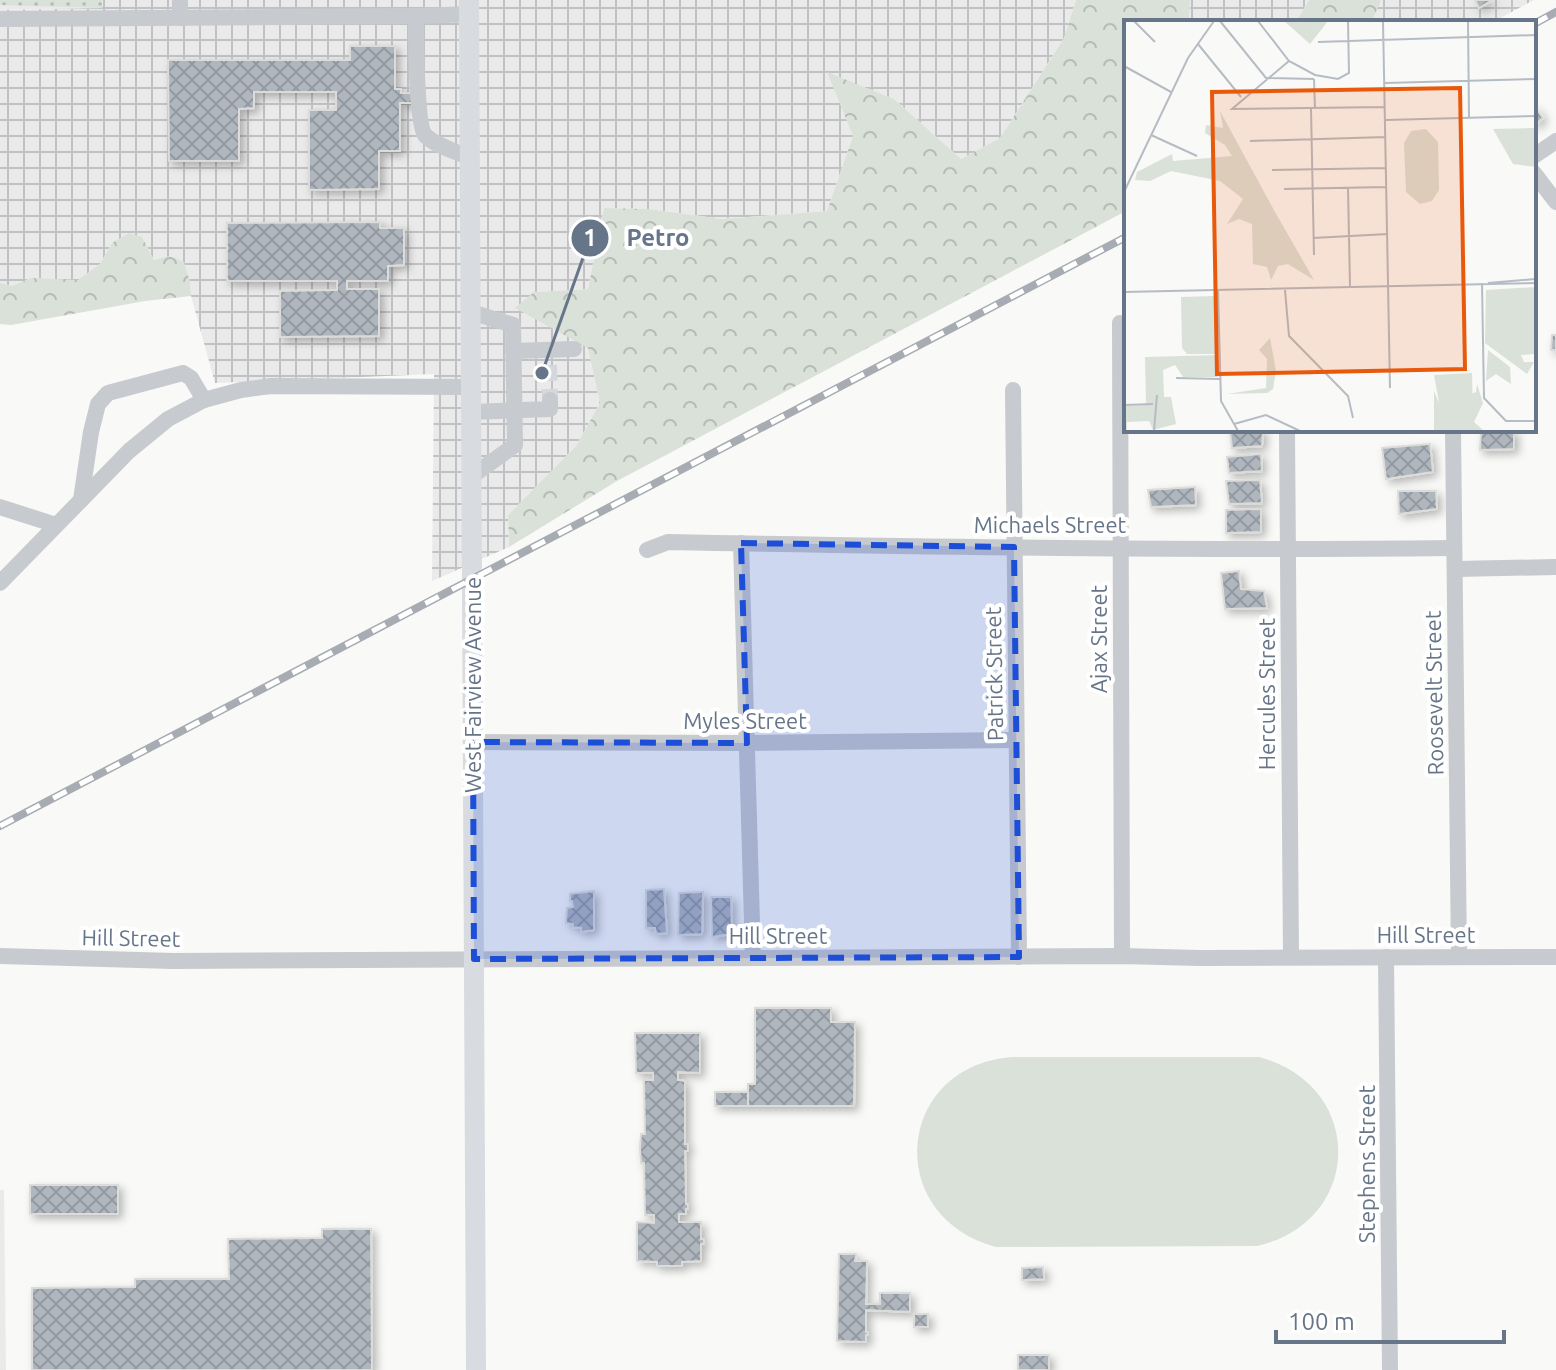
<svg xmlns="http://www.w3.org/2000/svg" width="1556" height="1370" font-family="Ubuntu,sans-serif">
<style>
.built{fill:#eaeaea}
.industrial{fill:url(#industrial-grid)}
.grass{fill:url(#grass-dots)}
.forest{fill:url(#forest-crowns)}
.pitch{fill:#dae1d8}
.building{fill:url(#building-cross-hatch);stroke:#dbdbd9;stroke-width:2;filter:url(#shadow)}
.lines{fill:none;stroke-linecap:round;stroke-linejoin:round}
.minor-tunnel{stroke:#d4d8dc;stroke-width:16;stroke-dasharray:16 8;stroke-linecap:butt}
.minor{stroke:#c7cace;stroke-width:16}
.major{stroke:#d8dbe0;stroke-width:20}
.rail-casing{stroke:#a7acb3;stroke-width:8}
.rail{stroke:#fff;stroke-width:5;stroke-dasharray:15;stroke-linecap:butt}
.marked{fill:#1d4ed8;fill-opacity:0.2;stroke:#1d4ed8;stroke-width:6;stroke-dasharray:16 10;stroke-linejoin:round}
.labels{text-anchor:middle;stroke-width:8;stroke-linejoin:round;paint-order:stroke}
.street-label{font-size:22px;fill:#677589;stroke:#fff}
.inset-road{fill:none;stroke:#b6bcc4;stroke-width:2}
.view{fill:#e8590c;fill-opacity:0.15;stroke:#e8590c;stroke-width:4}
.inset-edge{fill:none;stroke:#677589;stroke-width:4}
.leader{fill:none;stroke:#677589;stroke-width:3}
.callout-dot{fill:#677589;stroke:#fff;stroke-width:3}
.mark-label{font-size:24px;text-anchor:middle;font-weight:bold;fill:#fff}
.callout-label{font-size:24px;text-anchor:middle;font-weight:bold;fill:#677589;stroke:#fff;stroke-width:8;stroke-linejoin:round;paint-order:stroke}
</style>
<defs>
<pattern id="industrial-grid" width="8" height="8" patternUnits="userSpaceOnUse" patternTransform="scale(2)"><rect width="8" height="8" fill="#eaeaea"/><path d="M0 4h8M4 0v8" fill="none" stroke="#c1c2c3"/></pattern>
<pattern id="grass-dots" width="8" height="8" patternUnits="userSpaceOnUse" patternTransform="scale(2)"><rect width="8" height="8" fill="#dae1d8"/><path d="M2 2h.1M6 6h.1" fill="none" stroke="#b5bbb5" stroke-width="1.8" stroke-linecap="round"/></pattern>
<pattern id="forest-crowns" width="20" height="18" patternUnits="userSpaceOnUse" patternTransform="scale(2)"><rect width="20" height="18" fill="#dae1d8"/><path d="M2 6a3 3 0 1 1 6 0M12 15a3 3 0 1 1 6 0" fill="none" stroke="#b5bbb5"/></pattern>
<pattern id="building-cross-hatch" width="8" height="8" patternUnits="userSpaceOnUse" patternTransform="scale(2)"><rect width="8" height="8" fill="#b0b6be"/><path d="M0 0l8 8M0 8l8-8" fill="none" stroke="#9399a0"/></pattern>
<filter id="shadow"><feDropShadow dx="4" dy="4" stdDeviation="4" flood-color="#0004"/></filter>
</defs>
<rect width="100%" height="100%" fill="#f9f9f7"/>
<!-- built -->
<g class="built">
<path d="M0,0H102V8L0,10Z"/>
<path d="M0,1190H4L6,1370H0Z"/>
</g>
<!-- industrial -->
<g class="industrial">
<path d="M102,0H1076L1064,38L1000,138L961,159L894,99L828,73L853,136L827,211L722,219L649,209L604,208L588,289L534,292L588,348L600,403L576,446L508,515L509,547L432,581L434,374L215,383L191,296L190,282L154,260L142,237L112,243L100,264L78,281L31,278L12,286L0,283V10L102,8Z"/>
<path d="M1190,0H1309L1296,22H1189Z"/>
<path d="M1380,0H1534L1493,22H1371Z"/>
</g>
<!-- grass -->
<path class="grass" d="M0,0H102V8L0,5Z"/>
<!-- forest -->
<g class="forest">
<path d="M1076,0H1190L1189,22H1126V211L617,481L509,547L508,515L576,446L600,403L588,348L515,308L534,292L588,289L604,208L649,209L722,219L827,211L853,136L827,72L894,99L961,159L1000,138L1064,38Z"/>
<path d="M1309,0H1380V3L1371,22H1296Z"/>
<path d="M129,233L142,237L154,260L169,256L184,262L190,282L191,296L145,301L11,325L0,324V283L12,286L31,278L78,280L100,264L112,243Z"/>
</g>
<!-- pitch -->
<path class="pitch" d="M1013,1057H1259C1366,1085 1364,1222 1257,1246L996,1247C882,1217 895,1065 1013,1057Z"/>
<!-- building -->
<g class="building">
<path d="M1475,0H1492L1479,8Z"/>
<path d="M350,46H395V89H401V93H414V103H400V151H379V189L309,190V110H336V92H254V108L239,109V161H169L168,60H350Z"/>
<path d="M1534,106L1543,118L1534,125Z"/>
<path d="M380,222V228H404V265L388,266V281H347V289H379V336L280,337V291L337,290V281H227V223Z"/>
<path d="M1552,335H1556V350H1551Z"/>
<path d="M1263,430L1262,446L1232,448L1230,431Z"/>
<path d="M1481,431H1514V449L1480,450Z"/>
<path d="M1430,444L1433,472L1386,479L1382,448Z"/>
<path d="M1261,454L1262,471L1229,473L1227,457Z"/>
<path d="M1260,480L1262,503L1229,504L1226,481Z"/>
<path d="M1195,487L1196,505L1151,507L1148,490Z"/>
<path d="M1398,491H1436L1437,509L1399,514Z"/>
<path d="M1261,509V532L1226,533V510Z"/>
<path d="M1239,571L1241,589L1264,591L1267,608L1225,609L1221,573Z"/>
<path d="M664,889L667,933L656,934L655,928H646V890Z"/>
<path d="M594,891V930L581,932V928L573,927V924L566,923L567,908L573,907L572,901H570V894Z"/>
<path d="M703,892L702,934L678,935L679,893Z"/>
<path d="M711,897H731L732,934L712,937Z"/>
<path d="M755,1008H831V1022H855L854,1106H748V1084H755Z"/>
<path d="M635,1033H700V1073L678,1072V1080L685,1081V1144H688V1151H685L686,1204H688V1209H686V1214H679V1222H701V1239H704V1244H701V1261L682,1262V1266H657V1262L637,1261V1222L654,1223V1215H645L644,1163H641L640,1148L641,1134H645L644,1080H653V1073H636Z"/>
<rect x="715" y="1092" width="33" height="14"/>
<rect x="30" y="1185" width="88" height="29"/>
<path d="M322,1229H371L372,1370H32V1288L135,1287V1279H229L228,1239L322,1238Z"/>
<path d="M839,1254H856L855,1261H867L866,1304H880V1293H910V1312L866,1310V1332H868V1335H866V1342L837,1341Z"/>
<path d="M1043,1267L1044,1279L1022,1280V1268Z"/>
<rect x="914" y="1314" width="14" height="13"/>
<rect x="1018" y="1355" width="31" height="15"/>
</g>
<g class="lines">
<!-- minor-tunnel -->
<path class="minor-tunnel" d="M549,365L550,400"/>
<!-- minor -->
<g class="minor">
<path d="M180,0V18"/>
<path d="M416,16C416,35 416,124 425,135C435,146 456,151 470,158"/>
<path d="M0,19L420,16L469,14"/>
<path d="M1534,156L1556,141"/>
<path d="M1534,173L1556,202"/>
<path d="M471,312L513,325L515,445L472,476"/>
<path d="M1120,323L1122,956"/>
<path d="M513,351L574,349"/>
<path d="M1013,390L1019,957"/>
<path d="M472,412L550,409V400"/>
<path d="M1287,430L1291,957"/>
<path d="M1453,430L1459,957"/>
<path d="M81,500L91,432L98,404L108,393L183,373L191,378L204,400"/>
<path d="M0,507L56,525"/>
<path d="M741,543L753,958"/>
<path d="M647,550L668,542C930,547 1192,551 1453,548"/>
<path d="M1456,569L1556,567"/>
<path d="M0,583L129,451L168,419L204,400L241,390L271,386L472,387"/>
<path d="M473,742L747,743L1016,740"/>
<path d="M0,956L173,961L1122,956L1199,958L1556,957"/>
<path d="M1386,957L1390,1370"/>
</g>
<!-- major -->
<path class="major" d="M469,0L476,1370"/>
<defs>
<g id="rail">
<path d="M1534,24L1556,12"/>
<path d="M0,826L1126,237"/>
</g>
</defs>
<!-- rail casing -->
<use href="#rail" class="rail-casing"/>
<!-- rail -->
<use href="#rail" class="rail"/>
</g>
<!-- marked area -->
<path class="marked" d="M741,543L1014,547L1019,957L474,959L473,742L747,743Z"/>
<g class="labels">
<!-- street labels -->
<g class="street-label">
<text x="1050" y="533">Michaels Street</text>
<text transform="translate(1099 639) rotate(-90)" y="8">Ajax Street</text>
<text transform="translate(994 674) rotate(-91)" y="8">Patrick Street</text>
<text transform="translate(473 685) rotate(-90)" y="8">West Fairview Avenue</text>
<text transform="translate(1434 693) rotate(-91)" y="8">Roosevelt Street</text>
<text transform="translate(1267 694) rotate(-90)" y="8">Hercules Street</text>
<text x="745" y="729">Myles Street</text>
<text x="1426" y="943">Hill Street</text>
<text x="778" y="944">Hill Street</text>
<text transform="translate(131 938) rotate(1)" y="8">Hill Street</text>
<text transform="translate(1367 1164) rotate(-90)" y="8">Stephens Street</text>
</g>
</g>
<!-- overview -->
<g transform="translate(1124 20)">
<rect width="412" height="412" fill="#f9f9f7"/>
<path d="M160,1H204L186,24ZM412,108V147L389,144L369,109ZM412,267V334L397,335L400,342H410L403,354L361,323L362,270ZM91,276L93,334H63L58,328L57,277ZM364,330L386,347L387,364L372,354L362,361ZM94,335V357H59L51,345L39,350L40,377H47L52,404L29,410L25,401L3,402V410L14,411H0V386L22,385L21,337ZM353,364L359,383L350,402L360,411H310V371L317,388L352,372Z" fill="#dae1d8"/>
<path d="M96,91L151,192L190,260L164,244L154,246L147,260L143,247L129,244L128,204L115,199L103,204L119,179L96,161L47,151L26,161L11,160L13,152L48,134L49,141L108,136L101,125L81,113L82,105L99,108ZM146,318L152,351L149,369L143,373L103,374L142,368L143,339L135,330Z" fill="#dae1d8"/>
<path d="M302,109L314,122L315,170L308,181L296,184L282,172L280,123L287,111ZM348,353L349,395L316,388L310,355Z" fill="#dae1d8"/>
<path class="inset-road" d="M10,1L31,22M96,1L142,58L190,59M134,1L165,41L191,55L214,59L225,53L224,1M259,1L266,368M344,1L345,98M194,22L412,15M74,24L117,77M165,41L108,89L261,87M0,46L47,72M190,59L191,89M261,63L412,59M187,89L190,235M262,100L412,96M27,115L73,136M126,121L262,117M148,150L262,148M224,168L226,266M160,169L263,167M0,172L64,38L90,1M189,218L264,214M358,263L360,378L382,401H412M364,263L412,259M161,270L165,316L224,376L229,398M94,271L97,381L114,411M0,272L412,263M52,358L96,359M0,385L29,384M110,404L142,395L176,411M30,411L33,375"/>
<path class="view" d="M336,68L341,349L93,354L88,72Z"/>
<rect width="412" height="412" class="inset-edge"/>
</g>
<!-- callouts -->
<path class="leader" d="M542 373L590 238"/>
<g class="callout-dot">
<circle cx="542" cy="373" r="8"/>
<circle cx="590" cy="238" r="20"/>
</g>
<g class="mark-label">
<text x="590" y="246">1</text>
</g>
<g class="callout-label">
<text x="658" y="246">Petro</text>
</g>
<!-- scale -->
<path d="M1276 1330v12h228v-12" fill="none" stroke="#677589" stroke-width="4"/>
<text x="1288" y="1330" font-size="24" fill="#677589" stroke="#ffffff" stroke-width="6" paint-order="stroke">100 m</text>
</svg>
